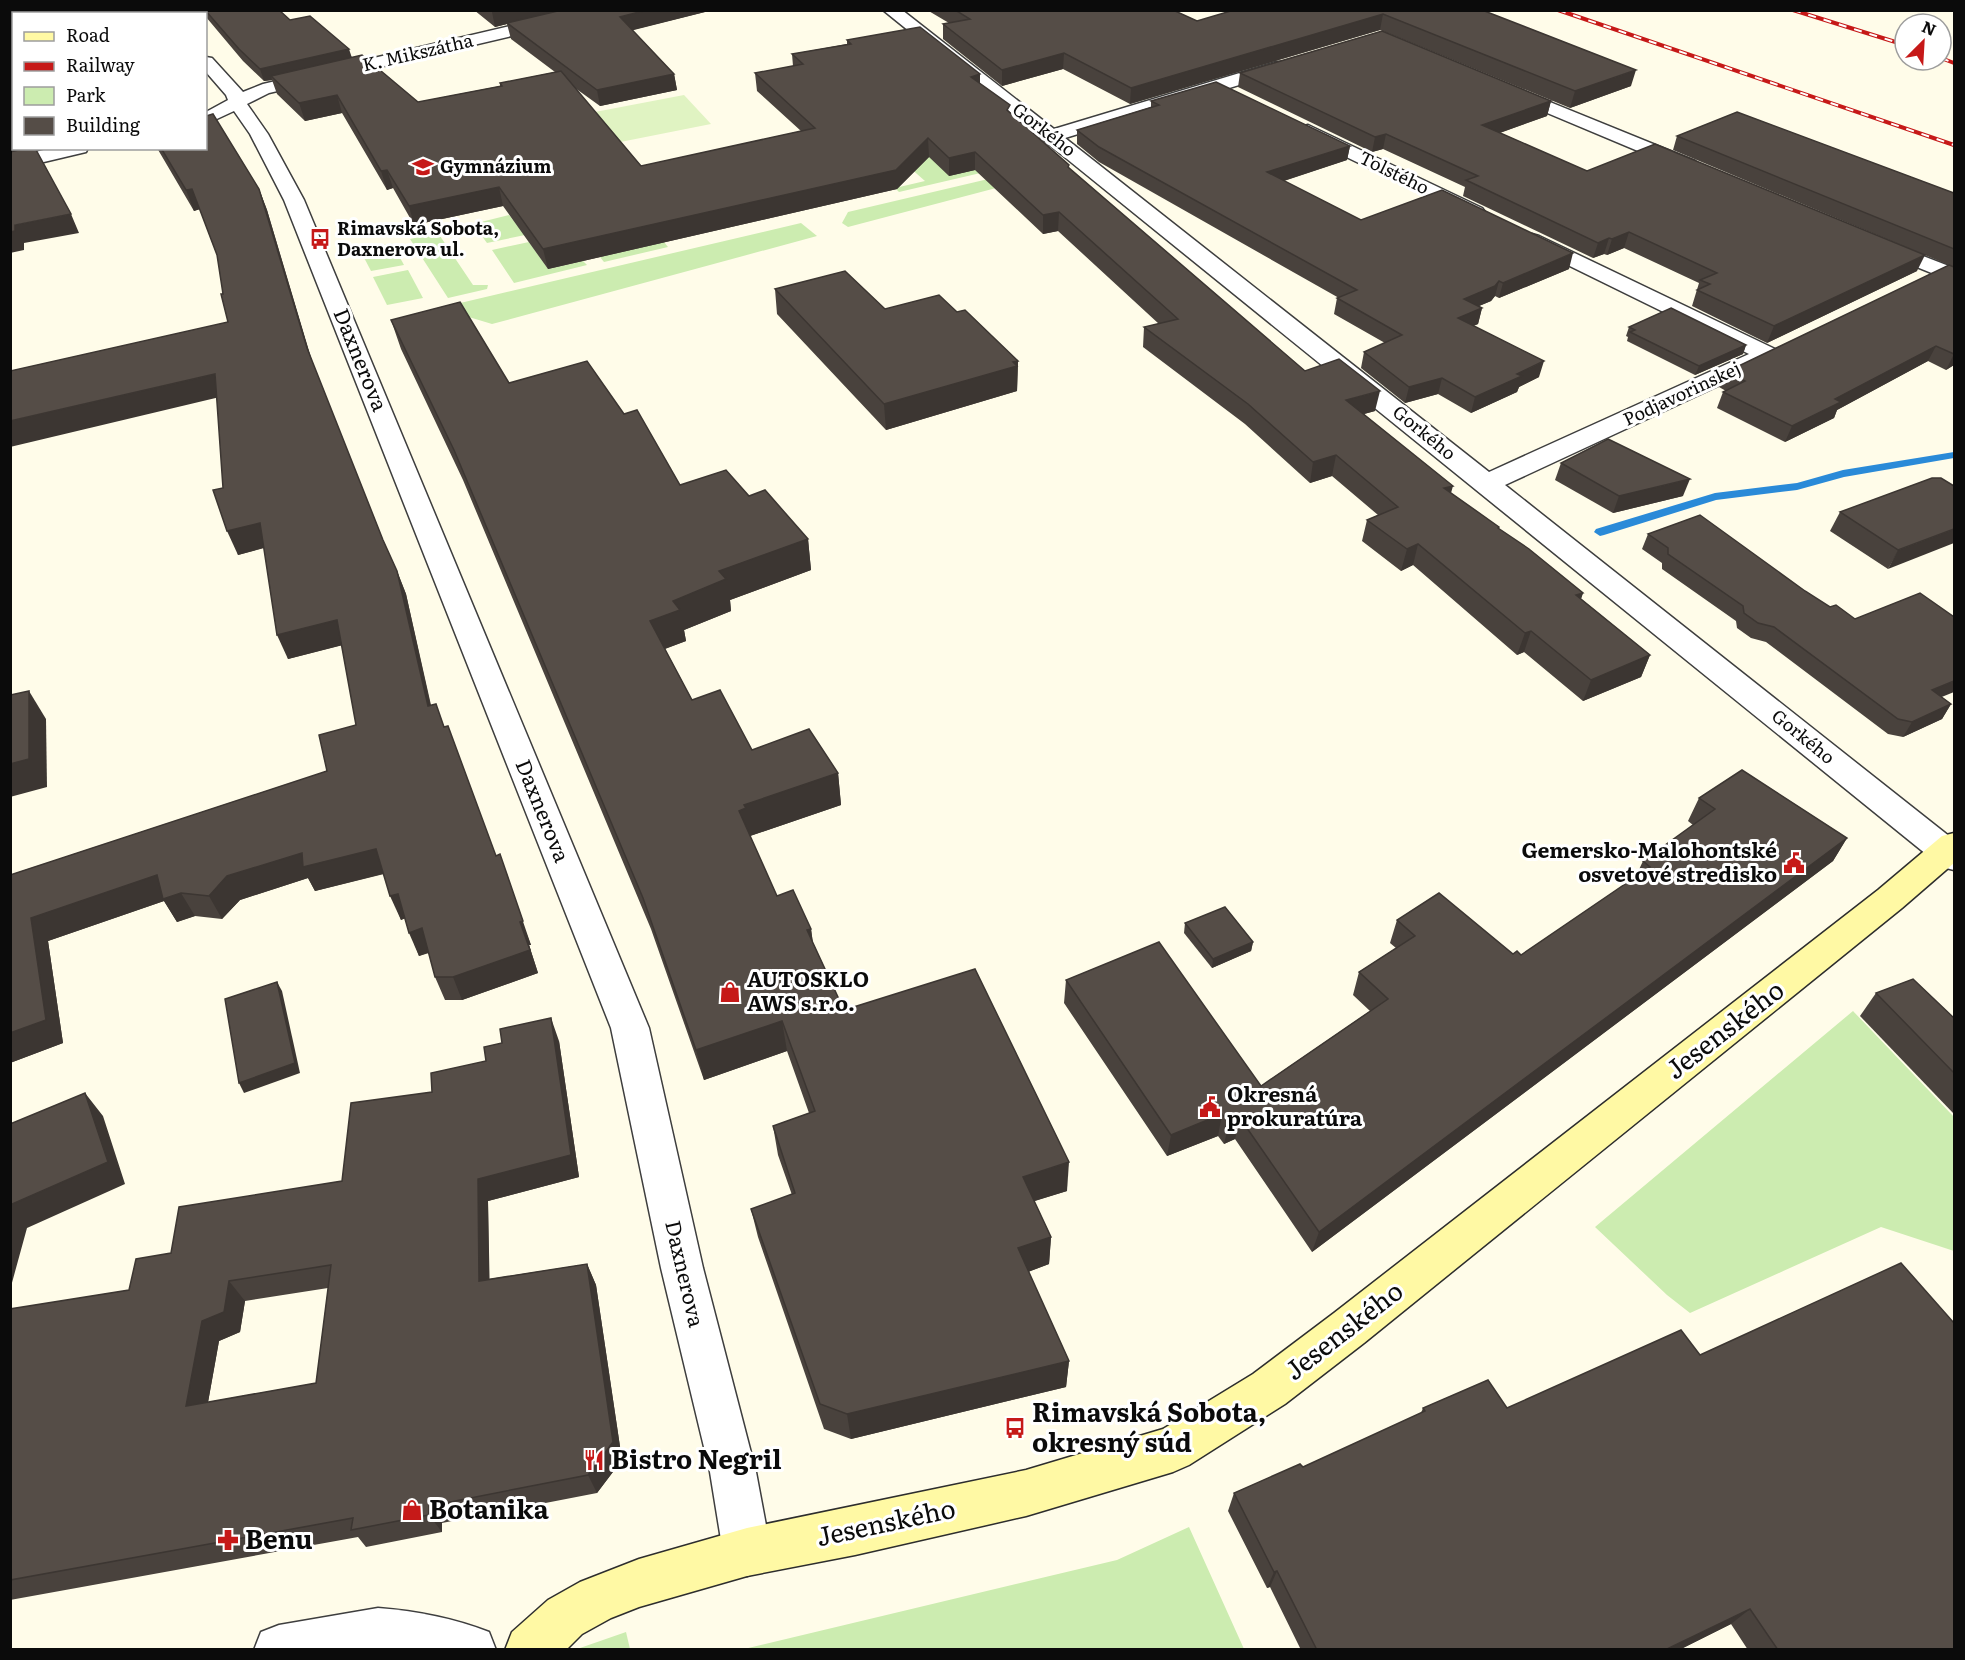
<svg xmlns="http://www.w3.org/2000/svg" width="1965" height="1660" font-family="Literata,serif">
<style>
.green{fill:#ccecb0}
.pitch{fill:#e0f3c2}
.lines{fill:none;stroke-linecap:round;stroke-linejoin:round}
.stream{fill:#2a8ad8;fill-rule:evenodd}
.street-casing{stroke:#3e3e3e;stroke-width:3}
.secondary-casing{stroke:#2d2d2d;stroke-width:3}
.street{fill:#fff;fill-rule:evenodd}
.secondary{fill:#fff9a4;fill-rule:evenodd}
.rail-casing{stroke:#c61918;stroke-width:4}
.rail{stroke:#fff;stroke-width:2;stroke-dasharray:8;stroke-linecap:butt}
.wall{fill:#49423d;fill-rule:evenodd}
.shaded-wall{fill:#3c3632}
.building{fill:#554d47;stroke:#3c3632;stroke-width:1.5;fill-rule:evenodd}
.labels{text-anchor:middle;stroke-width:6;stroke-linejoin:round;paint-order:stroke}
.far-street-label{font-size:18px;fill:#0b0b0b;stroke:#fff}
.far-poi-label{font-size:18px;font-weight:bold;fill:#0b0b0b;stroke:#fff;text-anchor:start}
.street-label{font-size:21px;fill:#0b0b0b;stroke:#fff}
.poi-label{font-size:21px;font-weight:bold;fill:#0b0b0b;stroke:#fff;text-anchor:start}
.near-street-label{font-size:26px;fill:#0b0b0b;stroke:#fff}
.near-poi-label{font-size:26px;font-weight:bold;fill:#0b0b0b;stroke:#fff;text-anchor:start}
</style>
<rect width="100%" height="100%" fill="#fffce9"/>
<!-- green -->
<g class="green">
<path d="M971,143L1002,168L899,192L895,188L925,181L900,159Z"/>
<path d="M1056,163L1064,170L848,227L842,223L848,212Z"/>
<path d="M509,215L525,235L487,243L473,224Z"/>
<path d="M801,223L817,236L492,324L439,308Z"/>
<path d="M438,233L473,285H488L487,289L448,298L410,239Z"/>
<path d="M529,242L548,269L583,261L587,265L514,283L492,250Z"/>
<path d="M664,242L668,247L604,262L600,257Z"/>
<path d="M392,243L404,265L371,271L360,250Z"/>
<path d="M408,270L423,298L387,305L373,277Z"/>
<path d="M1853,1011L1954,1117V1251L1881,1227L1690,1313L1667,1295L1595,1227Z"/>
<path d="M1189,1527L1244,1649H744L1117,1560Z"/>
<path d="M626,1632L630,1649H578L580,1648Z"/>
</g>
<!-- pitch -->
<path class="pitch" d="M684,95L711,124L555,155L532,124Z"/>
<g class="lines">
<!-- stream -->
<path class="stream" d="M1954,452V458L1844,477L1797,490L1716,500L1604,535L1600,536L1594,532L1596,529L1715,493L1797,483L1843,470Z"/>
<defs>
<g id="street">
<path d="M151,10H167L169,14H153Z"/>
<path d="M578,10H609L601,15L269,93L247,104L268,134L304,200L649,1028L703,1268L756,1472L771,1552L764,1569L747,1576L730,1569L723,1552L710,1472L661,1268L611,1028L284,200L250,134L234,111L206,124V112L228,100L226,95L206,72V57L212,58L243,92L263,84Z"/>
<path d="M883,10H902L1054,129L1276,62H1288L1291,66L1288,70L1065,138L1489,472L1749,354L1525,244L1522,240L1525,236L1532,234L1539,236L1775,349L1779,354L1774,360L1505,485L1954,840V870L1942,867Z"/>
<path d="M47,11V10H98L96,14H45Z"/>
<path d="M1508,85L1695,161L1698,165L1695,169H1681L1502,94L1499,90L1502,86Z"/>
<path d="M1308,125L1482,208L1485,212L1482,216H1468L1301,135L1299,131L1301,127Z"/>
<path d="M52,148H88L86,152L10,170V158Z"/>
<path d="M1879,239L1954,268V282L1872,249L1868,245L1872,241Z"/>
<path d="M378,1608C417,1611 453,1618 489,1632L496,1650H254L261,1632L279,1625Z"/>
</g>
<path id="secondary" d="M1954,833V863L1902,908L1364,1343L1285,1404L1189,1465L1173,1472L1026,1516L855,1555L747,1576L639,1607L611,1618L582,1634L566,1650H505L512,1632L548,1600L580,1582L639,1559L747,1528L1026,1470L1163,1429L1253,1374L1334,1313L1878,890L1942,836Z"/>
</defs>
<!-- street casing -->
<use href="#street" class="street-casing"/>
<!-- secondary casing -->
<use href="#secondary" class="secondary-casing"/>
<!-- street -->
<use href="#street" class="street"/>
<!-- secondary -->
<use href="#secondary" class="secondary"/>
<defs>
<g id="rail">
<path d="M1558,10L1954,145"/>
<path d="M1793,10L1905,45"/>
<path d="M1941,58L1954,63"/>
</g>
</defs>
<!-- rail casing -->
<use href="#rail" class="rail-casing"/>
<!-- rail -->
<use href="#rail" class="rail"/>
</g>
<!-- wall -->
<g class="wall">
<path d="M200,10H279L290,20L352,57L418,102L500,86V83L555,72L511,39L507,24L495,27L474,10H713L632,30L674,74L677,90L600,106L575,88L641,166L801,131L757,91L755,73L793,66L792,54L847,44V40L980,74V84L1010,112L1069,165V168L1305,371L1375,411L1364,414L1451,493L1583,593L1581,599L1650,655L1641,677L1583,701L1524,652L1517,655L1413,565L1401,571L1362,541L1367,520L1378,515L1332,476L1310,483L1245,424L1143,347L1144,327L1159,324L1058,231L1043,234L975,170L949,176L929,157L897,189L548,269L503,206L414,225L393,188L387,190L342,113L305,121L277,94L272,80L264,81L243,61L206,17V14H202Z"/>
<path d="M927,10H1173L1197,21L1482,10L1631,86L1570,108L1380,30L1130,104L1063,69L1002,86L943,39V24L949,23Z"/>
<path d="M1240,73L1551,101L1547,116L1500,133L1587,171L1917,271L1767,343L1692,306L1699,283L1624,248L1607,255L1604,254L1593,258L1463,196L1465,187L1383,149L1372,152L1238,87Z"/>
<path d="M1151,101L1350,146L1347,160L1284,181L1361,220L1569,269L1499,298L1495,296L1491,301L1479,306L1482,308L1478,324L1473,326L1539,377L1519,387L1517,392L1471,413L1438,394L1405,403L1361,368L1364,352L1385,343L1334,314L1337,298H1339L1099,162L1077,144V130L1151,107Z"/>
<path d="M1677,136L1954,193V365L1946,370L1928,361L1837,410L1834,418L1785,442L1717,408L1723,392L1726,391L1719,387L1726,372L1951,266L1673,150Z"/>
<path d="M157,148H206L259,189L267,210L312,362L383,540L397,571L406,594L431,705L444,726L531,945H529L538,973L462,1000H445L435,977L429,953L419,956L405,918L401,920L384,874L315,891L308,878L240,900L222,919L195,916L177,922L164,901L48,941L63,1043L10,1063V875L327,771L356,725L342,645L288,659L264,548L238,555L223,488L228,322L217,255L200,209L194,211Z"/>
<path d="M775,289L885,309L957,312L1018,361L1017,391L886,430L777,314Z"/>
<path d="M391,320L509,383L624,414L680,485L749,496L808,539L811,570L730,600L731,611L684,630L686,641L665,649L692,700L752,750L838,773L841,805L750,836L777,896L811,929L813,943L844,1010L1067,1191L1034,1201L1051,1237L1049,1264L1028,1272L1069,1361L1066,1387L851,1439L824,1429L758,1237L751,1209L792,1195L778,1155L773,1126L809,1113L787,1051L704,1080L651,929L463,480L401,349Z"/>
<path d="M1629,327L1746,345L1743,354L1695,375L1627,341L1628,337L1626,336Z"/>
<path d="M1561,463L1683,496L1613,513L1555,480Z"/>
<path d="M1941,478L1888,569L1830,531L1840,512Z"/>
<path d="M1648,534L1942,697L1951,704L1942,719L1903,737L1888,734L1766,642L1751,638L1737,628L1736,621L1662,569V563L1642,549Z"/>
<path d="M1699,798L1847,838L1833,861L1312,1252L1235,1139L1224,1144L1218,1136L1167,1156L1064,1003L1066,980L1261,1086L1370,1011L1353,995L1359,972L1396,948L1390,943L1397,920L1513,954L1521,955L1635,878L1643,861L1693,825L1688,821Z"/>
<path d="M1185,923L1253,942L1251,951L1212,968L1184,933Z"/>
<path d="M1876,993L1954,1018V1114L1860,1016Z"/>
<path d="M559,1041L579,1177L488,1201L489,1279L587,1264L596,1285L622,1460L597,1493L442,1523V1532L366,1547L358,1537L10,1600V1309L129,1290L171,1253L342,1181L432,1092L486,1061ZM328,1288L316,1383L208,1402L219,1341L240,1332L245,1301Z"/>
<path d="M1700,1355L1954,1650H1748L1731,1624L1679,1650H1301L1270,1587L1267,1588L1228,1511L1234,1493L1303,1467L1421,1413L1423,1408H1507Z"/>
</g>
<!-- shaded-wall -->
<g class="shaded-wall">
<path d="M497,10H566L507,23V24L495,27L492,12Z"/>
<path d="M647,10H713L622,33L620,17Z"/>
<path d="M1383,14L1380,30L1130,104L1131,88Z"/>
<path d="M349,49L353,61L271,76L272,80L264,81L260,69Z"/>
<path d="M1064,53L1063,69L1002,86V70Z"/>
<path d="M1636,70L1631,86L1570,108L1575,91Z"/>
<path d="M674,74L677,90L600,106L597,90Z"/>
<path d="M980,74V92L971,77Z"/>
<path d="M337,95L342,113L305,121L299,103Z"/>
<path d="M1551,101L1547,116L1479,140L1482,125Z"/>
<path d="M1386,134L1383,149L1372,152L1375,137Z"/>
<path d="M14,135V148H33L10,156V136Z"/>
<path d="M928,138L929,157L897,189L548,269L543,249Z"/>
<path d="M1350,146L1347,160L1265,187L1267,172Z"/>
<path d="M975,152V170L949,176V158Z"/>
<path d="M387,170L393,188L387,190L381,171Z"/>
<path d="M499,187L503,206L414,225L409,206Z"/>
<path d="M192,189L200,209L194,211L186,190Z"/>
<path d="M259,189L267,210L315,371L307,348Z"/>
<path d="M1059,212L1058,231L1043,234V215Z"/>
<path d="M71,214L79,233L24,243V250L10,253V232L15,225Z"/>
<path d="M1629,232L1624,248L1607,255L1612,239Z"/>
<path d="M1609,238L1604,254L1593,258L1598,243Z"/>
<path d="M1573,253L1569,269L1499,298L1503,283Z"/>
<path d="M1925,255L1917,271L1767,343L1774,326Z"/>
<path d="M1499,281L1495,296L1491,301L1460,314L1464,299Z"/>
<path d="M1482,308L1478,324L1454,334L1458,318Z"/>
<path d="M1746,345L1743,354L1695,375L1699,366Z"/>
<path d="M1936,346L1928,361L1837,410L1834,418L1785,442L1792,426L1835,399Z"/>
<path d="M1954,354V365L1946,370Z"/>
<path d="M1018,361L1017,391L886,430L884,404Z"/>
<path d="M1544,361L1539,377L1519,387L1517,392L1471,413L1475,397L1517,374Z"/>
<path d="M215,374L224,396L10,447V421Z"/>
<path d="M1442,378L1438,394L1405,403L1409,387Z"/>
<path d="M1380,391L1375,411L1342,420L1346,400Z"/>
<path d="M1336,455L1332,476L1310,483L1313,462Z"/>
<path d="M1690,479L1683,496L1613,513L1619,496Z"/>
<path d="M1453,486L1447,507L1444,488Z"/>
<path d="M260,523L270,546L238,555L227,531Z"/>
<path d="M1954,529V543L1888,569L1898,550Z"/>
<path d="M808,539L811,570L730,600L731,611L684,630L686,641L656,652L650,621L673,601L719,571Z"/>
<path d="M1418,544L1413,565L1401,571L1407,549Z"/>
<path d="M397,571L406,594L436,730L428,706Z"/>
<path d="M1583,593L1575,614L1576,595Z"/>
<path d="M337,620L347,644L288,659L277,635Z"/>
<path d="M1531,631L1524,652L1517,655L1525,633Z"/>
<path d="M1650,655L1641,677L1583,701L1591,680Z"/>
<path d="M1954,681V692L1922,705L1932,690Z"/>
<path d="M29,691L46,719L47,787L10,797V764Z"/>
<path d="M1951,704L1942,719L1903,737L1912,722Z"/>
<path d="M838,773L841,805L750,836L739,811L744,805Z"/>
<path d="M1847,838L1833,861L1312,1252L1319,1232Z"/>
<path d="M376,849L386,873L315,891L308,878L240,900L222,919L209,896L227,876L302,853Z"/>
<path d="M500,854L531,945H529L538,973L462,1000L453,977L520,922Z"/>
<path d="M157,875L181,893L195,916L177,922L164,901L48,941L63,1043L10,1063V1033L31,918Z"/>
<path d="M398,894L408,917L401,920L390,896Z"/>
<path d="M422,928L432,951L419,956L409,933Z"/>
<path d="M811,929L815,960L807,930Z"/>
<path d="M1253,942L1251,951L1212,968L1213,959Z"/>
<path d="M277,982L282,991L300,1073L244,1093L239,1083Z"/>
<path d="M551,1018L559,1041L579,1177L488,1201L490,1301L479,1281L478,1179Z"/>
<path d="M782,1021L787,1051L704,1080L696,1050Z"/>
<path d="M85,1093L103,1116L125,1184L27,1228L10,1290V1205Z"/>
<path d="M1222,1114L1218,1136L1167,1156L1171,1135Z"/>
<path d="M1240,1118L1235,1139L1224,1144L1229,1123Z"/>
<path d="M1069,1162L1067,1191L1022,1205L1023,1177Z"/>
<path d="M1051,1237L1049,1264L1017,1276L1018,1248Z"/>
<path d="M587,1264L596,1285L622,1460L597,1493L588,1475Z"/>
<path d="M229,1281L245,1301L240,1332L219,1341L204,1425L186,1406L202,1321Z"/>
<path d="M1069,1361L1066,1387L851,1439L847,1414Z"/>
<path d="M429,1506L442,1523V1532L429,1515Z"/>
<path d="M1277,1571L1270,1587L1267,1588L1274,1572Z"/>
<path d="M1750,1609L1731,1624L1679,1650H1665Z"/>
</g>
<!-- building -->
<g class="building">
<path d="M10,10H35L36,14H14V135L10,136Z"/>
<path d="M60,10H99L101,14H62Z"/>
<path d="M205,10H279L290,20L310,16L349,49L260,69L239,49Z"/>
<path d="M562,10H647L620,17L674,74L597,90L507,23Z"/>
<path d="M955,10H1173L1197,21L1234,10H1482L1636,70L1575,91L1383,14L1131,88L1064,53L1002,70L943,24L970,19Z"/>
<path d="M920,27L980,74L971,77L1010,105L1007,110L1069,165L1068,167L1305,371L1339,359L1380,391L1346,400L1453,486L1444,488L1499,527L1498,528L1529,549L1583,593L1576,595L1650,655L1591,680L1531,631L1525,633L1418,544L1407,549L1367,520L1398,507L1336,455L1313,462L1248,404L1144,327L1178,319L1059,212L1043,215L975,152L949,158L928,138L896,170L543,249L499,187L409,206L387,170L381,171L337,95L299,103L271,76L362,55L418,102L502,86L500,83L561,71L641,166L815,128L755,73L803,64L792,54L851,44L847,40Z"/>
<path d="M1382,31L1551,101L1482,125L1587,171L1655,144L1925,255L1774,326L1697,290L1710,284L1700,280L1717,273L1629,232L1612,239L1609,238L1598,243L1466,180L1478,176L1386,134L1375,137L1240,73Z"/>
<path d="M1216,82L1350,146L1267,172L1361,220L1442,190L1573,253L1503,283L1499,281L1495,286L1464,299L1482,308L1458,318L1544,361L1517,374L1522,376L1475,397L1442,378L1409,387L1364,352L1402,335L1337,298L1357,290L1099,147L1077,130L1159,105L1151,101Z"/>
<path d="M1737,112L1954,193V249L1677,136Z"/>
<path d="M213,114L259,189L307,348L383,540L397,571L428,706L436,704L444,727L448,726L496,856L500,854L523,921L520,922L530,950L453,977H435L422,928L409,933L398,894L390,896L376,849L303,867L302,853L227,876L209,896L181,893L163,899L157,875L31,918L46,1020L10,1033V875L327,771L319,735L356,725L337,620L277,635L260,523L227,531L213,490L223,488L215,374L10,421V371L228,322L221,294H223L217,255L192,189L186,190L161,148H206V116Z"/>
<path d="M27,148H35L71,214L15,225V231L10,232V152Z"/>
<path d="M1949,265L1954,267V354L1936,346L1835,399L1841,402L1792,426L1723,392L1745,381L1726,372Z"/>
<path d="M845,271L885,309L939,295L957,312L965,310L1018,361L1013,362L1017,366L884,404L775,289Z"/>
<path d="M460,302L509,383L587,361L624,414L637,410L680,485L726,470L749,496L765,490L808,539L719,571L726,579L673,601L680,610L650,621L692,700L720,690L752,750L809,729L838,773L744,805L746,808L739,811L777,896L793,890L811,929L807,930L844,1010L975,969L1069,1162L1023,1177L1051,1237L1018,1248L1069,1361L847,1414L820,1404L751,1209L795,1193L773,1126L815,1111L782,1021L696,1050L643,898L454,450L391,320Z"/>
<path d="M1671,308L1746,345L1699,366L1630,332L1635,330L1629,327Z"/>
<path d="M1608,439L1690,479L1619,496L1561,463Z"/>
<path d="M1932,478H1941L1954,486V529L1898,550L1840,512Z"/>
<path d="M1700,515L1805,591L1830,607L1836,605L1855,619L1920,593L1954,617V681L1932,690L1951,704L1912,722L1898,719L1774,627L1758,623L1744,613L1743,606L1668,554V548L1648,534Z"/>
<path d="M29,691V759L10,764V695Z"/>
<path d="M1742,770L1847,838L1319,1232L1240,1118L1229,1123L1222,1114L1171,1135L1066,980L1159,942L1261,1086L1388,999L1359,972L1415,936L1397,920L1439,893L1513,954L1517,951L1521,955L1650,867L1643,861L1715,809L1699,798Z"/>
<path d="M1225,907L1253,942L1213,959L1185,923Z"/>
<path d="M1913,979L1954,1018V1073L1876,993Z"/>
<path d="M277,982L295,1063L239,1083L225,999Z"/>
<path d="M551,1018L571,1155L478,1179L479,1281L587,1264L613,1442L588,1475L429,1506V1515L351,1530L353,1518L10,1580V1309L129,1290L136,1259L171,1253L179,1207L342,1181L351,1103L432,1092L431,1073L486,1061L484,1047L502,1043L500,1029ZM331,1265L316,1383L186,1406L202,1321L224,1312L229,1281Z"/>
<path d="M85,1093L108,1162L10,1205V1124Z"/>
<path d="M1901,1263L1954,1323V1650H1778L1750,1609L1665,1650H1317L1277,1571L1274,1572L1234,1493L1300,1464L1303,1467L1425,1411L1423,1408L1488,1380L1507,1408L1681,1330L1700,1355Z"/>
</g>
<!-- icons -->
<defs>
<symbol id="school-bare" viewBox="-9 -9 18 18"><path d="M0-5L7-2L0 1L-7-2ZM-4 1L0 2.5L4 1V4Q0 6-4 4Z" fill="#c61918" stroke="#fff" stroke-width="2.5" paint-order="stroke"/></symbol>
<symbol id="bus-bare" viewBox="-9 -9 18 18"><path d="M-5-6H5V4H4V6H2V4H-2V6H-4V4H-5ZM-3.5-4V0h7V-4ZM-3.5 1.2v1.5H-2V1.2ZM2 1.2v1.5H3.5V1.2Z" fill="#c61918" stroke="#fff" stroke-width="2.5" paint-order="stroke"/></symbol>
<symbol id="civic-bare" viewBox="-9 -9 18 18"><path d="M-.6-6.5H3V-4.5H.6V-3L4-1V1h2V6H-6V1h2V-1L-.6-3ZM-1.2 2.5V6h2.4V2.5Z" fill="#c61918" stroke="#fff" stroke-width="2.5" paint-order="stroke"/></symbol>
<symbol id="shop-bare" viewBox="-9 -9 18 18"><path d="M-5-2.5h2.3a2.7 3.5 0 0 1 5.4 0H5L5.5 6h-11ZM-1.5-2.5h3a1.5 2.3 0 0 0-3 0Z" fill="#c61918" stroke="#fff" stroke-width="2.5" paint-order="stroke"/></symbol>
<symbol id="restaurant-bare" viewBox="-9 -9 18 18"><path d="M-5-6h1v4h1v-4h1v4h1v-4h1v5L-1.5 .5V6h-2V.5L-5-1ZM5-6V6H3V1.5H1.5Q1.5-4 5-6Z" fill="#c61918" stroke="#fff" stroke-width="2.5" paint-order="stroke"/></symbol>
<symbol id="pharmacy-bare" viewBox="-9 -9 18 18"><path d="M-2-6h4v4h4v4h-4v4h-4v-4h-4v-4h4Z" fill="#c61918" stroke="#fff" stroke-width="2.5" paint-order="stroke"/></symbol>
</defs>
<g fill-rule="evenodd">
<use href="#school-bare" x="408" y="152" width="30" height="30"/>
<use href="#bus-bare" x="305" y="224" width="30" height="30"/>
<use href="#civic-bare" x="1779" y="848" width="30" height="30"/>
<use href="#shop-bare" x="715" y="977" width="30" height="30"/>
<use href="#civic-bare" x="1195" y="1092" width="30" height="30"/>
<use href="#bus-bare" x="1000" y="1413" width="30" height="30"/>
<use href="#restaurant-bare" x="579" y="1445" width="30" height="30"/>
<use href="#shop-bare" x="397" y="1495" width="30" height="30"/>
<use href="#pharmacy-bare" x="213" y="1525" width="30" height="30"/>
</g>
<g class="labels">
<!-- far-street labels -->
<g class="far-street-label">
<text transform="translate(418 53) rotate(-13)" y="6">K. Mikszátha</text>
<text transform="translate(1044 130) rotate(38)" y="6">Gorkého</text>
<text transform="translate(1394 173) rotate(26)" y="6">Tolstého</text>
<text transform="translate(1682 394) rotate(-25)" y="6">Podjavorinskej</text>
<text transform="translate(1424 433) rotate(39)" y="6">Gorkého</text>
<text transform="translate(1803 737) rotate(39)" y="6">Gorkého</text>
</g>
<!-- far-poi labels -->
<g class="far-poi-label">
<text x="440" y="173">Gymnázium</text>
<text x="337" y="235">Rimavská Sobota,<tspan x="337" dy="21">Daxnerova ul.</tspan></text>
</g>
<!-- street labels -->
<g class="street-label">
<text transform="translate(360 360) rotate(68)" y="7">Daxnerova</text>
<text transform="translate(542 811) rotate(68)" y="7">Daxnerova</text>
<text transform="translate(684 1274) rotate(77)" y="7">Daxnerova</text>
</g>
<!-- poi labels -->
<g class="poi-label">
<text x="1777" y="858" text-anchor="end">Gemersko-Malohontské<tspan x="1777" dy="24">osvetové stredisko</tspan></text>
<text x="747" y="987">AUTOSKLO<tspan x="747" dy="24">AWS s.r.o.</tspan></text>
<text x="1227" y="1102">Okresná<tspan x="1227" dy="24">prokuratúra</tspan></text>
</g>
<!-- near-street labels -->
<g class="near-street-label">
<text transform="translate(1725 1030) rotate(-38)" y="9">Jesenského</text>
<text transform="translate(1344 1331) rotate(-38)" y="9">Jesenského</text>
<text transform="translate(886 1523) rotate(-12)" y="9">Jesenského</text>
</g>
<!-- near-poi labels -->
<g class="near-poi-label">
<text x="1032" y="1422">Rimavská Sobota,<tspan x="1032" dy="30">okresný súd</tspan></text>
<text x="611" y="1469">Bistro Negril</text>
<text x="429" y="1519">Botanika</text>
<text x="245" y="1549">Benu</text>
</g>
</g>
<!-- border -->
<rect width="1965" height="1660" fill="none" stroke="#0b0b0b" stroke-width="24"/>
<!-- legend -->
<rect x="12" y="12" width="195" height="138" fill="#ffffff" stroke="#9d9d9d" stroke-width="1.5"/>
<rect x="24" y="32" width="30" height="9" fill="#fff9a4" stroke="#9d9d9d" stroke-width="1.5"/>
<text x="66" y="42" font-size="18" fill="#0b0b0b">Road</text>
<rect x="24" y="62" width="30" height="9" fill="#c61918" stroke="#9d9d9d" stroke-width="1.5"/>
<text x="66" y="72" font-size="18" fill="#0b0b0b">Railway</text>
<rect x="24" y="87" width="30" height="18" fill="#ccecb0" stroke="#9d9d9d" stroke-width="1.5"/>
<text x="66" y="102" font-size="18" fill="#0b0b0b">Park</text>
<rect x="24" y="117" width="30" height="18" fill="#554d47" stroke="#9d9d9d" stroke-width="1.5"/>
<text x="66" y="132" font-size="18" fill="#0b0b0b">Building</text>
<!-- north arrow -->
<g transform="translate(1923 42) rotate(24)"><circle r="28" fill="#ffffff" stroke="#9d9d9d" stroke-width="1.5"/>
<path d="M0-4.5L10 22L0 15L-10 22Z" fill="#c61918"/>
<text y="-9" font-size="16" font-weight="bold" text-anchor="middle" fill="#0b0b0b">N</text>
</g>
</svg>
